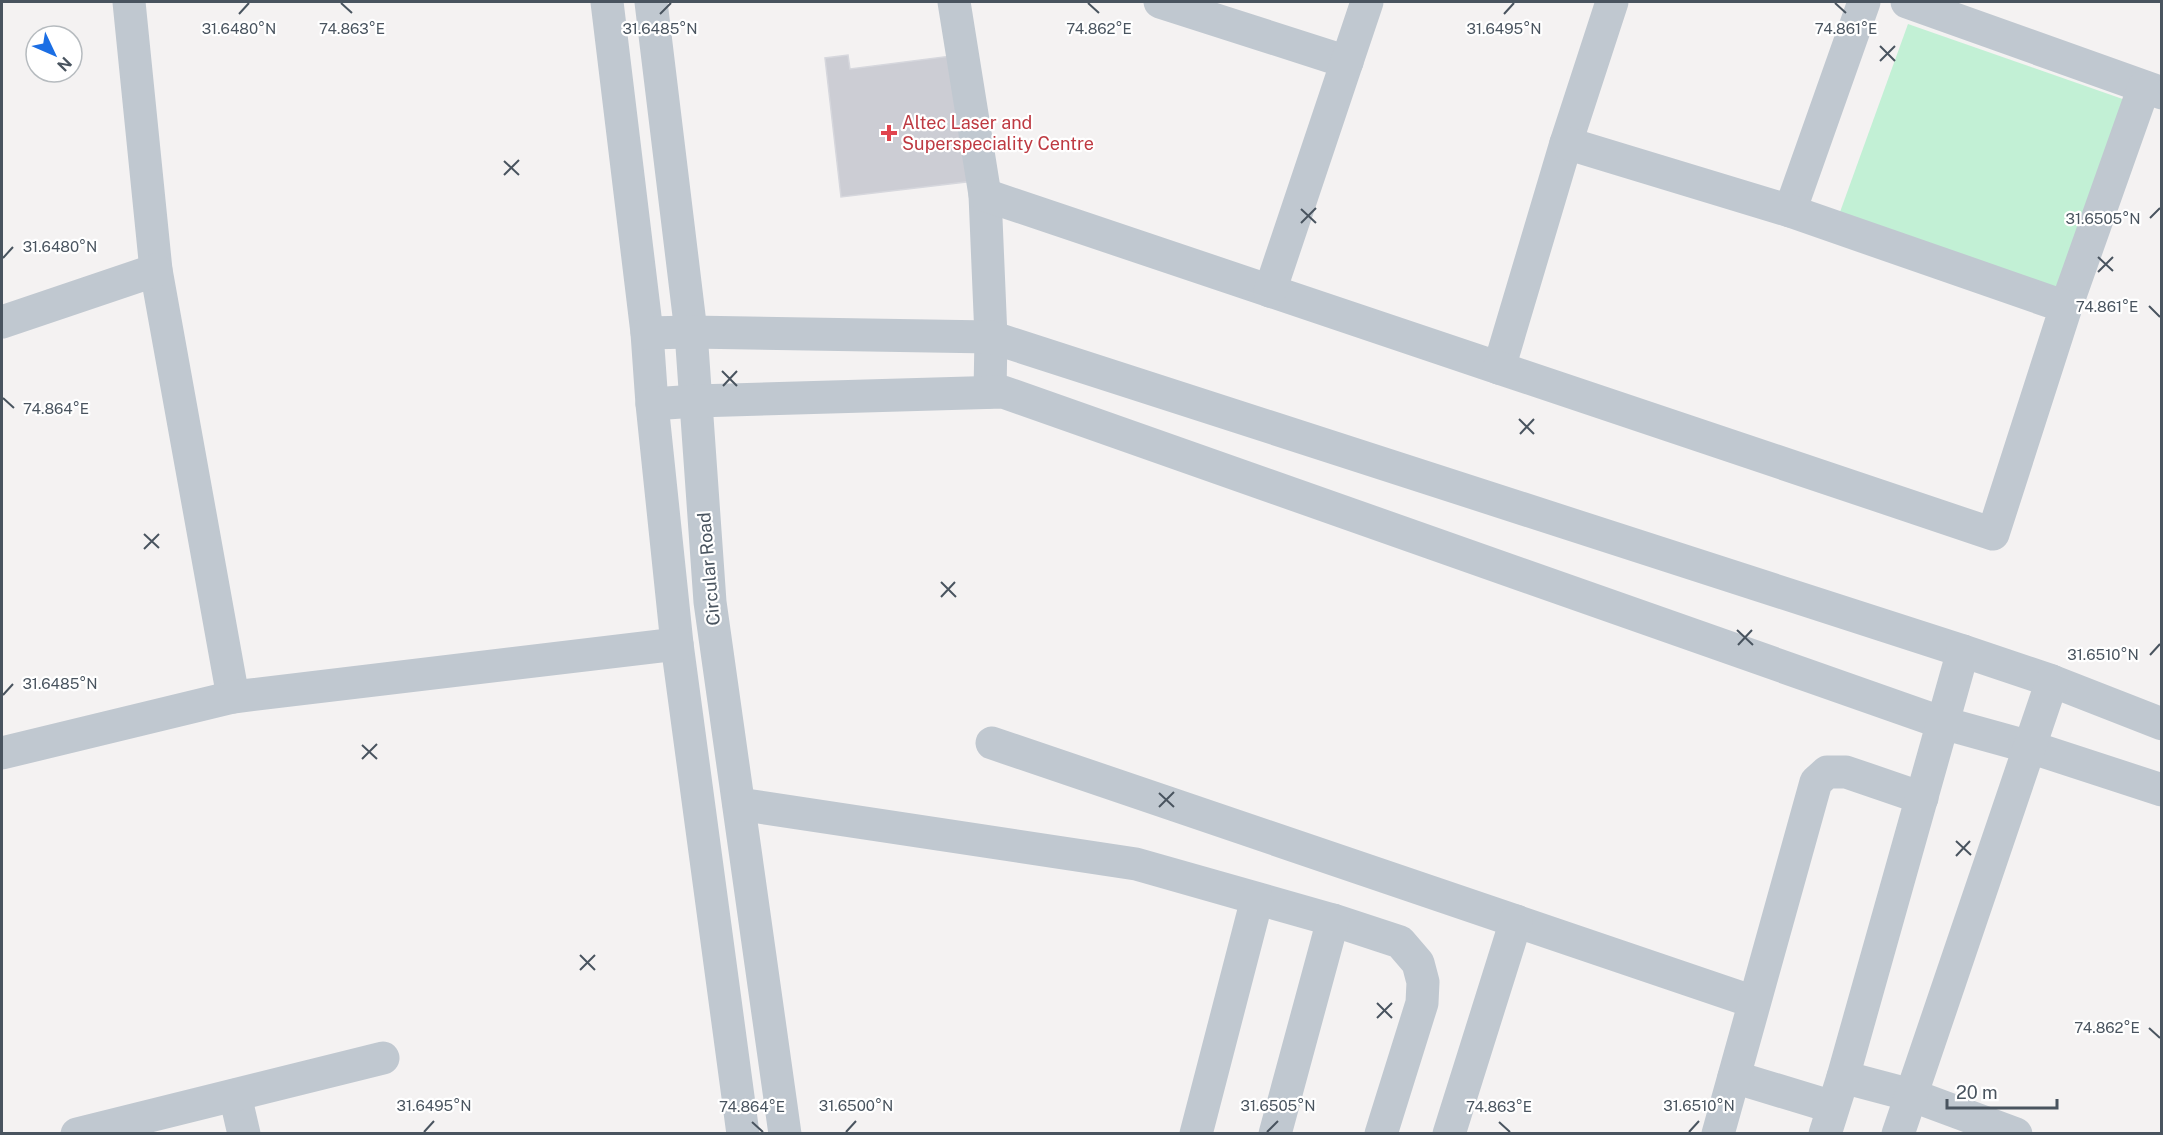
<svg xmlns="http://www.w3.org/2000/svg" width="2163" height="1135" font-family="'Public Sans',sans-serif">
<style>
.green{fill:#c2f0d5}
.building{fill:#cccdd4;stroke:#d6d7dd;stroke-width:1.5}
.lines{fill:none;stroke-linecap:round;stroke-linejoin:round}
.minor{stroke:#c0c8d0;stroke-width:33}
.ticks{fill:none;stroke:#49545f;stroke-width:2}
.health-dot{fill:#e0444e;stroke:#fff;stroke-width:2}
.labels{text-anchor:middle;stroke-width:4.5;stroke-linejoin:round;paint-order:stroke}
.health-label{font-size:18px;fill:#be3a42;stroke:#fff;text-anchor:start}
.street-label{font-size:18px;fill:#49545f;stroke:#fff}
.ticks-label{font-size:15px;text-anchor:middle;fill:#49545f;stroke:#fff;stroke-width:4.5;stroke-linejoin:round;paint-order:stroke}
</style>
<rect width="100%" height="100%" fill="#f4f2f2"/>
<!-- green -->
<path class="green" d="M1908,24L2134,103L2067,293L1840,212Z"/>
<!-- building -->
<path class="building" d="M848,55L850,69L959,55L974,181L841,197L825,58Z"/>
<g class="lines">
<!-- minor -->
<g class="minor">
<path d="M129,2L156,270L233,697"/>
<path d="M607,2L647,333L652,404L677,644L743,1134"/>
<path d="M651,2L691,332L710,602L785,1134"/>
<path d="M954,2L985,195L991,337L990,392"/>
<path d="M1160,2L1347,62"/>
<path d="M1907,2L2162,93"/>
<path d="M985,195L1499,368L1566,143L1612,2"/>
<path d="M1790,211L1864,2"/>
<path d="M1270,291L1367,2"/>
<path d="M2066,307L2144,87"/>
<path d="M2,322L156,270"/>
<path d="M647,333L691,332L991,337L1963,651L2052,681L2162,724"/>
<path d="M1499,368L1993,534L2066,307L1790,211L1566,143"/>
<path d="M652,404L696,401L1003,392L1943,723L2030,747L2162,790"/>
<path d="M992,743L1754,1002"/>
<path d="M2,753L233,697L677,644"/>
<path d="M739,804L1136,864L1333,920L1400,942L1418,963L1423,982L1422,1003L1381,1134"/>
<path d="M1734,1077L1833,1107"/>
<path d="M1843,1077L1911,1095L2016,1134"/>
<path d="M235,1095L244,1134"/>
<path d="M77,1134L383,1058"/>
<path d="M1196,1134L1257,899"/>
<path d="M1275,1134L1333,920"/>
<path d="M1449,1134L1516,921"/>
<path d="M1718,1134L1816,782L1827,772H1846L1922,798"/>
<path d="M1825,1134L1843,1077L1963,651"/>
<path d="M1898,1134L2052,681"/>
</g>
</g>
<!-- ticks -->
<path class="ticks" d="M341,3L352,13M1088,3L1099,13M1835,3L1846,13M239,14L249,3M660,14L671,3M1504,14L1514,3M1880,46L1895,61M1880,61L1895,46M504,161L519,175M504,175L519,160M1301,209L1316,223M2150,218L2160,208M1301,223L1316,208M2098,257L2113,271M3,258L13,247M2098,272L2113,257M2149,306L2160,317M722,371L737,386M723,386L737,371M3,398L14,408M1519,419L1534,434M1520,434L1534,419M144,534L159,548M144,549L159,534M941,582L956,597M941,597L955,582M1737,630L1753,645M1738,645L1752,630M2150,655L2160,644M3,695L13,684M362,745L377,759M362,759L377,744M1159,793L1174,807M1159,807L1174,792M1956,841L1971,855M1956,856L1970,841M580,955L595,970M580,970L595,955M1377,1003L1392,1018M1377,1018L1392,1003M2149,1028L2160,1038M752,1122L763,1132M1499,1122L1510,1132M424,1132L434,1121M846,1132L856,1121M1267,1132L1278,1121M1689,1132L1699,1121"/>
<!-- markers -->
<path class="health-dot" d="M886 124h6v6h6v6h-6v6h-6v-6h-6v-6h6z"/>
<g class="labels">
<!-- health labels -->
<g class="health-label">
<text x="902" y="129">Altec Laser and<tspan x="902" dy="21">Superspeciality Centre</tspan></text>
</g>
<!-- street labels -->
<g class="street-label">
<text transform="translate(709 569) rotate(-95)" y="6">Circular Road</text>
</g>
</g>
<g class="ticks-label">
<text x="1099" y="34">74.862°E</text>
<text x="352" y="34">74.863°E</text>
<text x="1846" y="34">74.861°E</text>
<text x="239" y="34">31.6480°N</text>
<text x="660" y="34">31.6485°N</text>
<text x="1504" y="34">31.6495°N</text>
<text x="2103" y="224">31.6505°N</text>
<text x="60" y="252">31.6480°N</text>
<text x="2107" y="312">74.861°E</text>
<text x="56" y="414">74.864°E</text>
<text x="2103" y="660">31.6510°N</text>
<text x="60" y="689">31.6485°N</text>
<text x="2107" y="1033">74.862°E</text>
<text x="434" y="1111">31.6495°N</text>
<text x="856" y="1111">31.6500°N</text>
<text x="1278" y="1111">31.6505°N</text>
<text x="1699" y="1111">31.6510°N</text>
<text x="752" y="1112">74.864°E</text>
<text x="1499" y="1112">74.863°E</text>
</g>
<!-- border -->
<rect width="2163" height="1135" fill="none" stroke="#49545f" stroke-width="6"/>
<!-- north arrow -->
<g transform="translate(54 54) rotate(134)"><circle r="28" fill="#ffffff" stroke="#b6bbbf" stroke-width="1.5"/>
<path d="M0-4.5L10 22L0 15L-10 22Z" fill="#1b6ee4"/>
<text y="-9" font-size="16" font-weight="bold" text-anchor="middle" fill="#49545f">N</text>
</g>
<!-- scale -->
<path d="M1947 1099v9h110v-9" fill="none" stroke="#49545f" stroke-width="3"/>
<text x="1956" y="1099" font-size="18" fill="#49545f" stroke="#ffffff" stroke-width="4.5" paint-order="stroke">20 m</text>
</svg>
